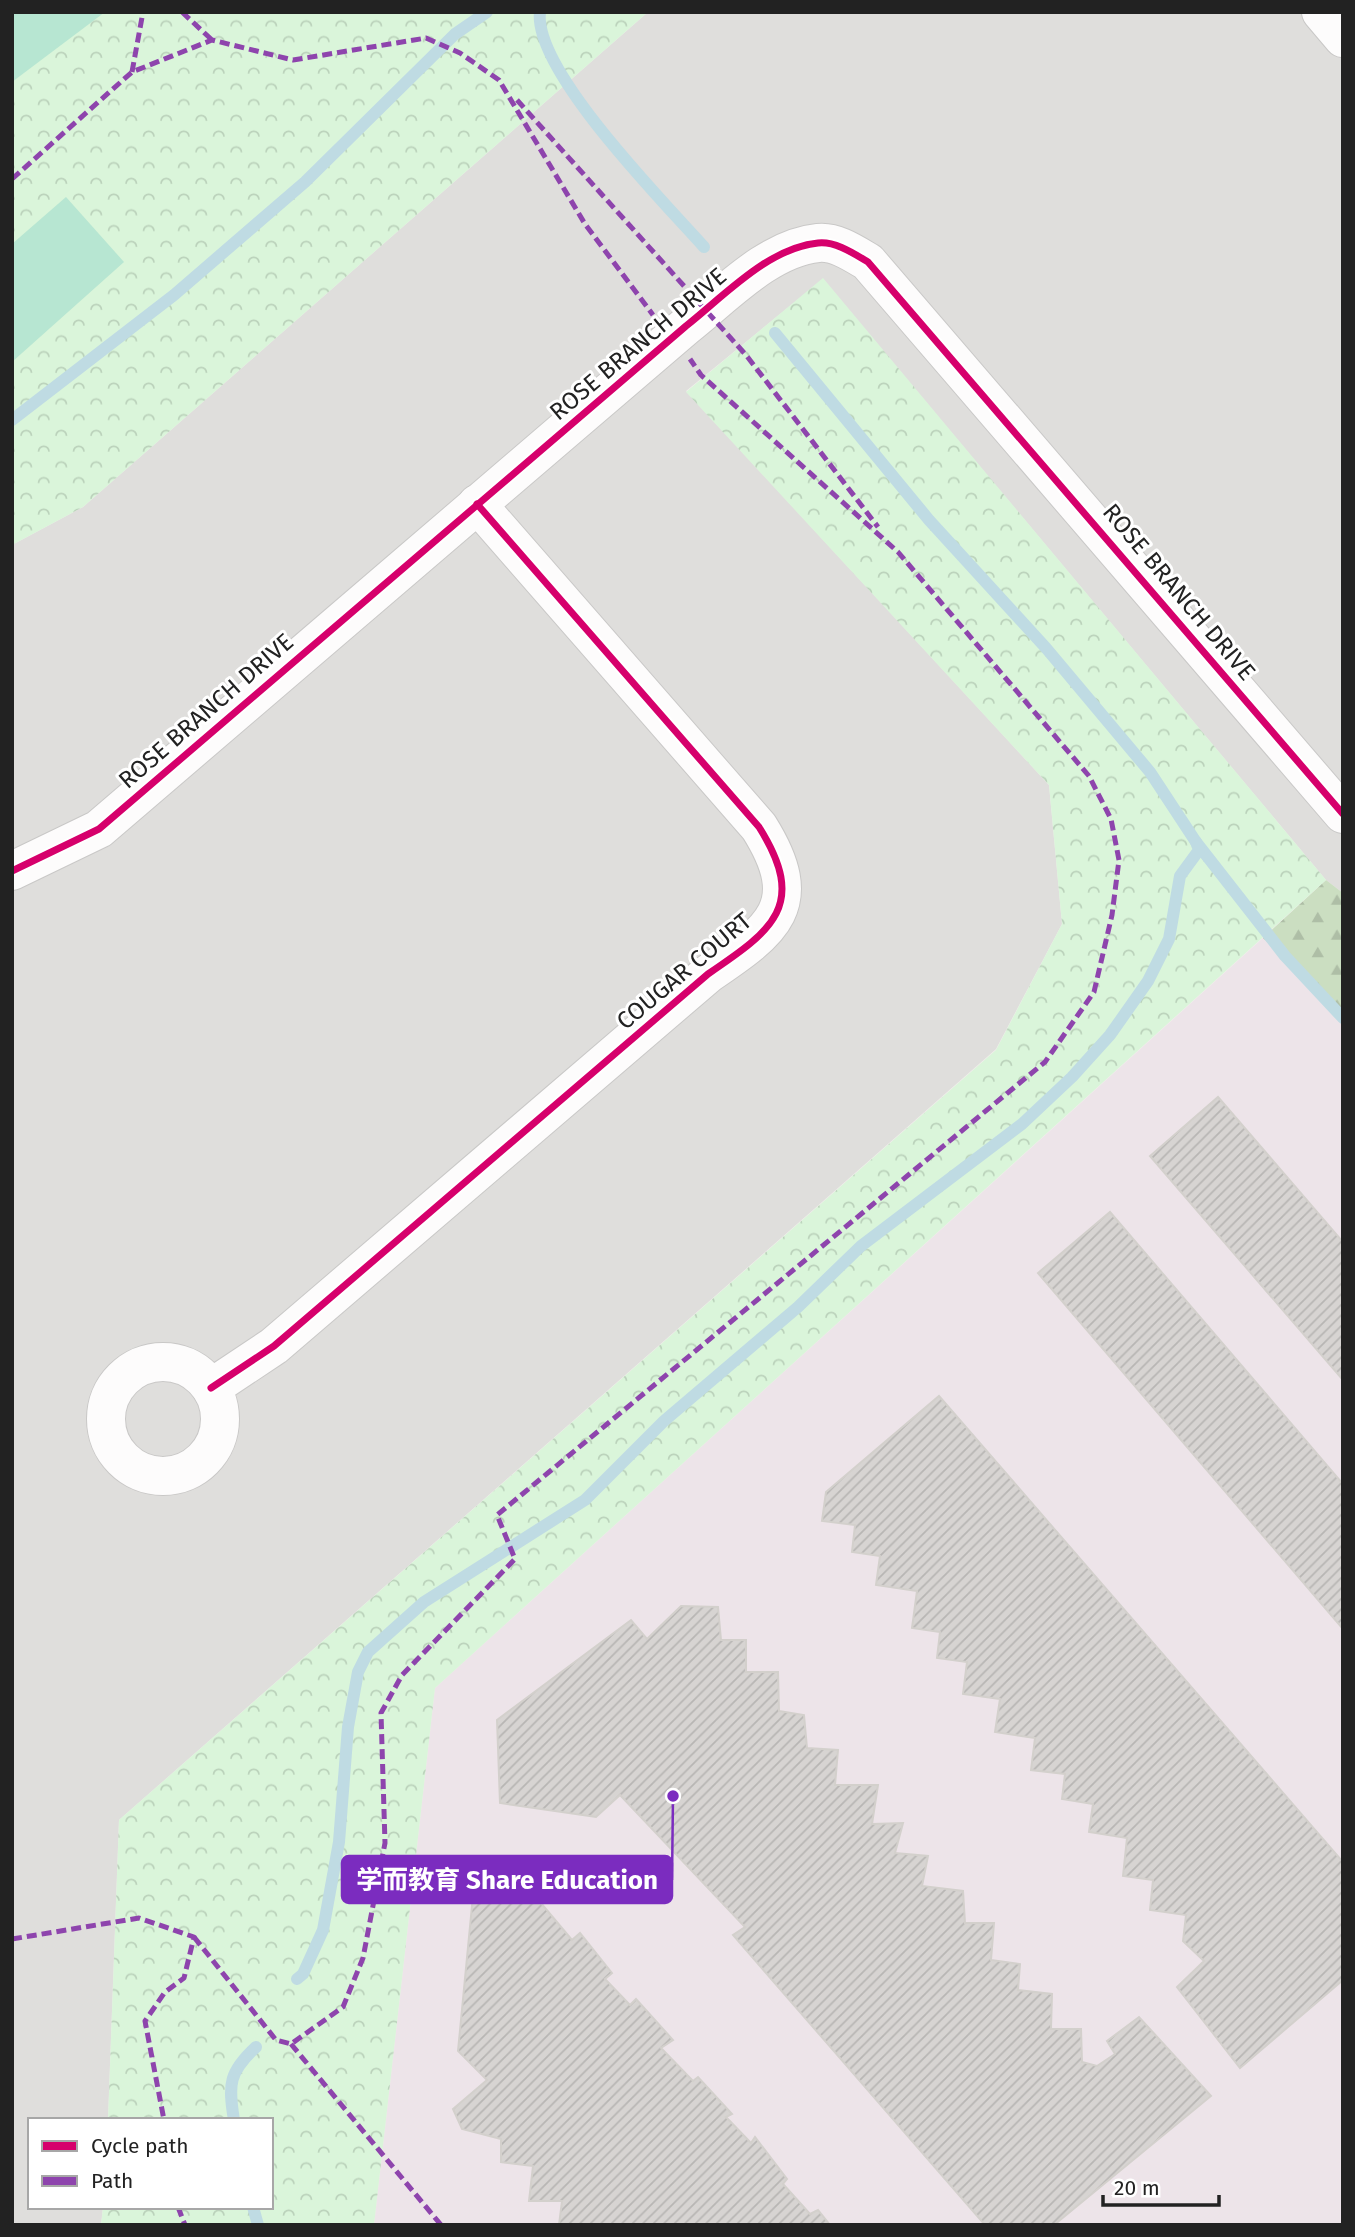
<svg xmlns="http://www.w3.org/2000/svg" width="1355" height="2237" font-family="'Fira Sans','Noto Sans SC',sans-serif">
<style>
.residential{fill:#dfdedc}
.industrial{fill:#ede4e9}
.forest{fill:url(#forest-firs)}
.park{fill:url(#park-crowns)}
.pitch{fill:#b7e6d2}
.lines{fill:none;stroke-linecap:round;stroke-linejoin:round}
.stream{stroke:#bfdbe3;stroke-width:12}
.building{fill:url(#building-hatch);stroke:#d3d0cc;stroke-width:2}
.minor-casing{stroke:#c9c8c7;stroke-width:40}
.minor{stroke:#fdfcfc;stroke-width:38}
.quiet{stroke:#8e44ad;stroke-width:5;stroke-dasharray:10 5;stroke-linecap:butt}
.cycleway-casing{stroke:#fff;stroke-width:11}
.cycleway{stroke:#d6006c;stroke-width:7}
.labels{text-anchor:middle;stroke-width:6;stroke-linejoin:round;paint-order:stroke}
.street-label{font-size:24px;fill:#222;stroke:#fff}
.leader{fill:none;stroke:#7b2cbf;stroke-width:2.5}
.callout-dot{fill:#7b2cbf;stroke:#fff;stroke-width:2.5}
.callout{fill:#7b2cbf;stroke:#7b2cbf;stroke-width:2.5}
.callout-label{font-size:26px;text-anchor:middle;font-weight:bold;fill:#fff}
</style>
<defs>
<pattern id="forest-firs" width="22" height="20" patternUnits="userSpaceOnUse" patternTransform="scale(1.75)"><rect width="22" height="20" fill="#cbdec1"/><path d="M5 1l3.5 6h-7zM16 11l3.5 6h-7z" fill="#aebea6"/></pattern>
<pattern id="park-crowns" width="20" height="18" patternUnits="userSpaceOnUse" patternTransform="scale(1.75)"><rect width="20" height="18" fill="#daf5da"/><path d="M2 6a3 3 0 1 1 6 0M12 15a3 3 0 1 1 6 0" fill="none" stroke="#bbd2bb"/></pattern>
<pattern id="building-hatch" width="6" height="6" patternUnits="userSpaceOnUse" patternTransform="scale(1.75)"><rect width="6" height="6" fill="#d7d4d2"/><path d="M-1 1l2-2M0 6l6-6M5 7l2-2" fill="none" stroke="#b8b6b4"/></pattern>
</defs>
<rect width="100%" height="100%" fill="#f0eeeb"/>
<!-- residential -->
<path class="residential" d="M648,12H1343V893L1326,880L823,279L686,391L1049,785L1062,924L996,1049L119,1820L108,2120H30V2207H103L101,2225H12V545L83,507Z"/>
<!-- industrial -->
<path class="industrial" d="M1263,938L1343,1016V2225H374L435,1688Z"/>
<!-- forest -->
<path class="forest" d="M1326,880L1343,893V1016L1263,938Z"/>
<!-- park -->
<g class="park">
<path d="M12,12H648L83,507L12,545Z"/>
<path d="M823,278L1326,880L435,1688L374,2225H101L103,2207H271V2120H108L119,1820L996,1050L1062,924L1049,785L686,392Z"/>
</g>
<!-- pitch -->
<g class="pitch">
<path d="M12,12H105L12,82Z"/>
<path d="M66,197L124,262L12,362V244Z"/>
</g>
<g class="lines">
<!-- stream -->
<g class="stream">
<path d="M540,12C533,70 664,202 704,247"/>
<path d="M775,333L929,520L1046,648L1150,772L1196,842L1285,956L1343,1018"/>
<path d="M12,420L174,295L305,182L455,34L487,12"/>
<path d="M297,1979L303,1974L323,1930L339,1842L348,1727L358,1672L368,1652L424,1602L585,1500L664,1421L798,1307L861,1246L1022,1124L1072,1077L1110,1035L1148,981L1169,939L1180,876L1199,850L1196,842"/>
<path d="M234,2120C228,2084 229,2072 256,2047"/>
<path d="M253,2207L258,2225"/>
</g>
</g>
<!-- building -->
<g class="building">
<path d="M1218,1097L1343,1242V1380L1150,1156Z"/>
<path d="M1110,1212L1343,1484V1629L1038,1273Z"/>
<path d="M939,1396L1343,1862V1980L1240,2068L1177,1987L1204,1961L1183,1941L1186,1915L1150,1910L1153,1880L1123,1876L1127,1838L1089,1832L1093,1804L1062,1799L1065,1774L1031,1770L1035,1738L995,1732L1000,1699L963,1694L967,1662L937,1658L940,1632L912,1628L917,1591L876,1585L880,1556L852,1552L855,1525L822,1521L826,1492Z"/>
<path d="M681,1606L718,1607L721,1640H746V1672H778L779,1711L804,1715L807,1748L838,1750L835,1785H878L872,1824L903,1823L895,1853L928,1856L922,1886L963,1891L965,1923H994L991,1960L1020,1964L1018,1990L1052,1994L1051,2029H1081L1082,2062L1097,2066L1115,2054L1107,2041L1139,2017L1211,2096L1054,2225H985L733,1935L745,1927L620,1795L596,1817L500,1803L497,1720L631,1620L647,1639Z"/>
<path d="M474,1885L530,1890L572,1940L580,1933L612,1973L605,1979L630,2005L636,1999L673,2040L661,2048L693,2081L698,2077L732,2114L726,2117L751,2143L755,2137L787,2179L783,2184L810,2214L818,2210L830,2225H559L562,2201H529L533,2166L501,2162V2139L462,2129L453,2109L487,2080L458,2051Z"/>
</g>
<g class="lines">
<defs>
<g id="minor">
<path d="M1321,12L1343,38"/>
<path d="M12,871L99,829L686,326C724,296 768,248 818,243C835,241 853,253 868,262L1343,814"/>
<circle cx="163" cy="1419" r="57"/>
<path d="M211,1388L274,1346L708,974C773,930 808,905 759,827L477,504"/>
</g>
</defs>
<!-- minor casing -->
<use href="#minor" class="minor-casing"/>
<!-- minor -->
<use href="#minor" class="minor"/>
<!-- quiet -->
<g class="quiet">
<path d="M182,12L212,40"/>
<path d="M132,72L143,12"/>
<path d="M517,100L746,355L878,527"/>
<path d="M12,179L132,72L212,40L293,60L426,38L460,53L499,80L585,224L653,315"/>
<path d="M194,1937L276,2040L291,2044L343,2007L363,1958L385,1843L381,1713L402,1675L515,1559L497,1515L1045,1062L1094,992L1112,915L1119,860L1111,819L1089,776L898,552L701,375L690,359"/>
<path d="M12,1939L139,1918L194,1937L184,1978L165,1992L145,2021L164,2120"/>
<path d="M291,2044L441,2225"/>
<path d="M178,2207L185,2225"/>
</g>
<defs>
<g id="cycleway">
<path d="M12,871L99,829L686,326C724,296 768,248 818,243C835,241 853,253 868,262L1343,814"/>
<path d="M211,1388L274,1346L708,974C773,930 808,905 759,827L477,504"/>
</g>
</defs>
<!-- cycleway casing -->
<use href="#cycleway" class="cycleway-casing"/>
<!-- cycleway -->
<use href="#cycleway" class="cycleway"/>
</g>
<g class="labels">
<!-- street labels -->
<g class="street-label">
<text transform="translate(638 344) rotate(-40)" y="8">ROSE BRANCH DRIVE</text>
<text transform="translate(1179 592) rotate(50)" y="8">ROSE BRANCH DRIVE</text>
<text transform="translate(206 711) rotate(-41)" y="8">ROSE BRANCH DRIVE</text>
<text transform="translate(684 971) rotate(-40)" y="8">COUGAR COURT</text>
</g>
</g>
<!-- callouts -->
<path class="leader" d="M673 1796L672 1880"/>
<circle class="callout-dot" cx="673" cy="1796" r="7"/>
<rect class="callout" x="342" y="1856" width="330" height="47" rx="7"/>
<g class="callout-label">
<text x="507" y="1889">学而教育 Share Education</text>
</g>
<!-- border -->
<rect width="1355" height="2237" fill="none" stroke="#222222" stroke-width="28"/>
<!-- legend -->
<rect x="28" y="2118" width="245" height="91" fill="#ffffff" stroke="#a7a7a7" stroke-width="2"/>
<rect x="42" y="2141" width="35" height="10" fill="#d6006c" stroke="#a7a7a7" stroke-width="2"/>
<text x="91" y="2153" font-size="21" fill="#222222">Cycle path</text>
<rect x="42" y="2176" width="35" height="10" fill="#8e44ad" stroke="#a7a7a7" stroke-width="2"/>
<text x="91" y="2188" font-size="21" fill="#222222">Path</text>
<!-- scale -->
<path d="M1103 2195v10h116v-10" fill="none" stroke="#222222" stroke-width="3.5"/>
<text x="1114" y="2195" font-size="21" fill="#222222" stroke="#ffffff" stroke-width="5" paint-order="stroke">20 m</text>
</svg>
